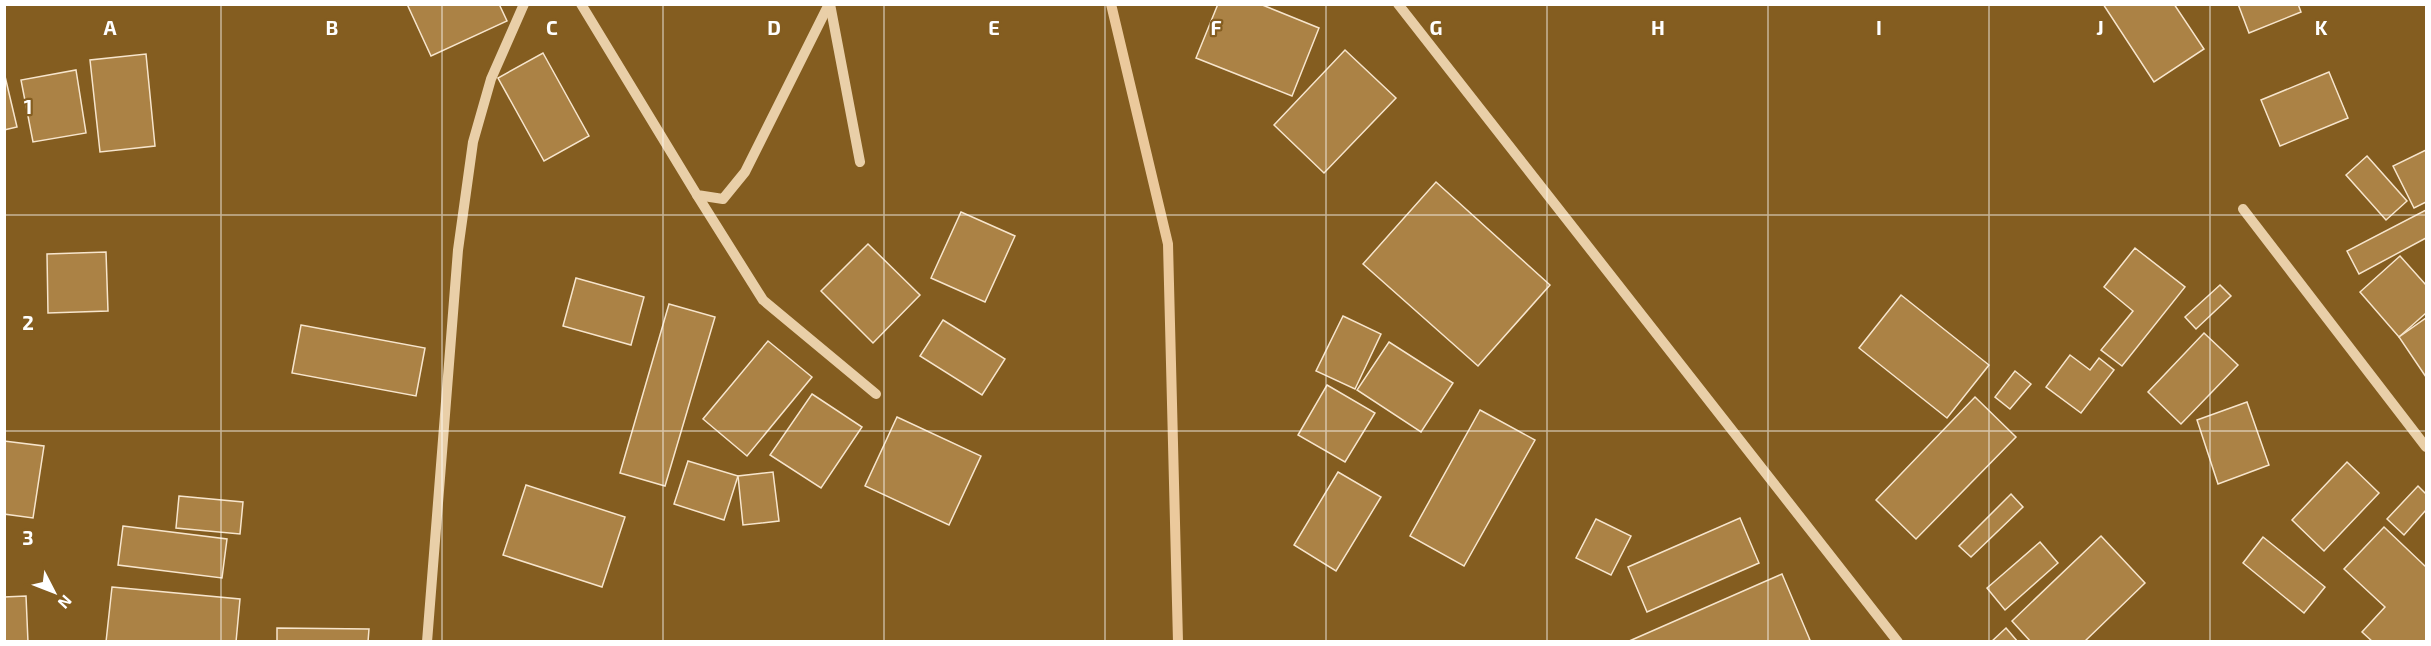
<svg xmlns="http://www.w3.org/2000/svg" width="2431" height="646" font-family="'Exo 2',sans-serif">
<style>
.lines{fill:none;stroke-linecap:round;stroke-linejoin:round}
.stream{stroke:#ebc99c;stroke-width:10}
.building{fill:#ab8245;stroke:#f7e5cc;stroke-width:1.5}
.minor{stroke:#e9cfa8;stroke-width:10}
.grid{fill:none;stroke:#fff;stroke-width:1.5;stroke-opacity:0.55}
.grid-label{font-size:20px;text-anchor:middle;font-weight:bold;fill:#fff;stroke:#845d20;stroke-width:4.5;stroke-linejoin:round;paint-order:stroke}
</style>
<rect width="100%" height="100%" fill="#845d20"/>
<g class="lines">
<!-- stream -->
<path class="stream" d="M1111,4L1168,244L1178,642"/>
</g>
<!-- building -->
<g class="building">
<path d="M407,4H499L507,21L431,56Z"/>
<path d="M1218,4H1260L1319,28L1292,96L1196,58Z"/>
<path d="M2103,4H2174L2204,49L2154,82Z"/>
<path d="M2238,4H2298L2301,12L2249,33Z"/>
<path d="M1345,50L1396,98L1324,173L1274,125Z"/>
<path d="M543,53L589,136L544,161L498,78Z"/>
<path d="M146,54L155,146L100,152L90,60Z"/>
<path d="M76,70L86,133L33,142L21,80Z"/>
<path d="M4,72L17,127L4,130Z"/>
<path d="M2329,72L2348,118L2280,146L2261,100Z"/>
<path d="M2426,150V202L2414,208L2393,166Z"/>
<path d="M2367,156L2407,201L2386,220L2346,175Z"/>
<path d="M1436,182L1550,285L1478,366L1363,264Z"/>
<path d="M2426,210V238L2359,274L2347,251Z"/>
<path d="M961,212L1015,236L985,302L931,278Z"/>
<path d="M868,244L920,295L873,343L821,291Z"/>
<path d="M2135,248L2185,287L2122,366L2101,350L2133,311L2104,287Z"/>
<path d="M106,252L108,311L48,313L47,254Z"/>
<path d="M2400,256L2426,285V313L2399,337L2360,292Z"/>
<path d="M576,278L644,297L631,345L563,326Z"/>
<path d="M2220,285L2231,296L2196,329L2185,317Z"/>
<path d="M1901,295L1989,365L1947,418L1859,348Z"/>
<path d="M669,304L715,317L665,486L620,473Z"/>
<path d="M1343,316L1381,334L1355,389L1316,371Z"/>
<path d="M2426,318V377L2399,337Z"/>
<path d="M943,320L1005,359L982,395L920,356Z"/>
<path d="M301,325L425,348L416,396L292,373Z"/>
<path d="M2204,333L2238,365L2181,424L2148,392Z"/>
<path d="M768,341L812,377L747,456L703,419Z"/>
<path d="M1389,342L1453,383L1421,432L1357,390Z"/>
<path d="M2070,355L2090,370L2099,358L2114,370L2081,413L2046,387Z"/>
<path d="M2015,371L2031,384L2010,409L1995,397Z"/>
<path d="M1327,385L1375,413L1345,462L1298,435Z"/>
<path d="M812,394L862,427L821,488L770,455Z"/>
<path d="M1975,397L2016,437L1916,539L1876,500Z"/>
<path d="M2247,402L2269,465L2218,484L2197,420Z"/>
<path d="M1480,410L1535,440L1464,566L1410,536Z"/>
<path d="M897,417L981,456L949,525L865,486Z"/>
<path d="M4,441L44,446L33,518L4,514Z"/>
<path d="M688,461L738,476L724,520L674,504Z"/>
<path d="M2347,462L2379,493L2324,551L2292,520Z"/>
<path d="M773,472L779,521L743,525L738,476Z"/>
<path d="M1338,472L1381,497L1336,571L1294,545Z"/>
<path d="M526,485L625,517L602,587L503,555Z"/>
<path d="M2418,486L2426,494V510L2404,535L2387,519Z"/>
<path d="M2011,494L2023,507L1971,557L1959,546Z"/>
<path d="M179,496L243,502L240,534L176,528Z"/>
<path d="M1740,518L1759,563L1647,612L1628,567Z"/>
<path d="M1596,519L1631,536L1611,575L1576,558Z"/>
<path d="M123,526L227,539L222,578L118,565Z"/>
<path d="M2384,527L2426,567V642H2373L2362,632L2385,607L2344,569Z"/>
<path d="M2101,536L2145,583L2084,642H2031L2012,621Z"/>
<path d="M2263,537L2325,587L2304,613L2243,563Z"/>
<path d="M2040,542L2058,563L2005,610L1987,588Z"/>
<path d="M1782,574L1810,640L1805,642H1627Z"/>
<path d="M112,587L240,599L236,642H106Z"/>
<path d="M26,596L28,642H4V597Z"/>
<path d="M277,628L369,629L368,642H277Z"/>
<path d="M2006,628L2018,642H1991Z"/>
</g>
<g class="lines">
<!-- minor -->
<g class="minor">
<path d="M581,4L697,195L723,199L745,172L829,4"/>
<path d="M830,4L860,162"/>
<path d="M1398,4L1898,642"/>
<path d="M697,195L763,300L876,394"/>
<path d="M2243,209L2426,447"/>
<path d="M427,642L458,250L473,142L491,79L524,4"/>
</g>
</g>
<!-- grid -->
<path class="grid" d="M221,4V642M442,4V642M663,4V642M884,4V642M1105,4V642M1326,4V642M1547,4V642M1768,4V642M1989,4V642M2210,4V642M4,215H2426M4,431H2426"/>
<g class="grid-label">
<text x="110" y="35">A</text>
<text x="332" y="35">B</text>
<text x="552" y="35">C</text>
<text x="774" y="35">D</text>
<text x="994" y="35">E</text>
<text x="1216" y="35">F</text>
<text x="1436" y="35">G</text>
<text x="1658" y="35">H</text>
<text x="1879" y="35">I</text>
<text x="2100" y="35">J</text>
<text x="2321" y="35">K</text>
<text x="28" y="114">1</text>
<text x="28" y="330">2</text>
<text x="28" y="545">3</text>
</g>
<!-- border -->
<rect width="2431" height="646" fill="none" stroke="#ffffff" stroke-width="12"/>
<!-- north arrow -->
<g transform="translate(54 592) rotate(132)" stroke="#845d20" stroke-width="4.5" paint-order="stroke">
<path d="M0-4.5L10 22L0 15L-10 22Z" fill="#ffffff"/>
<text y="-9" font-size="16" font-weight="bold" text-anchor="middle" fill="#ffffff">N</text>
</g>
</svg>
